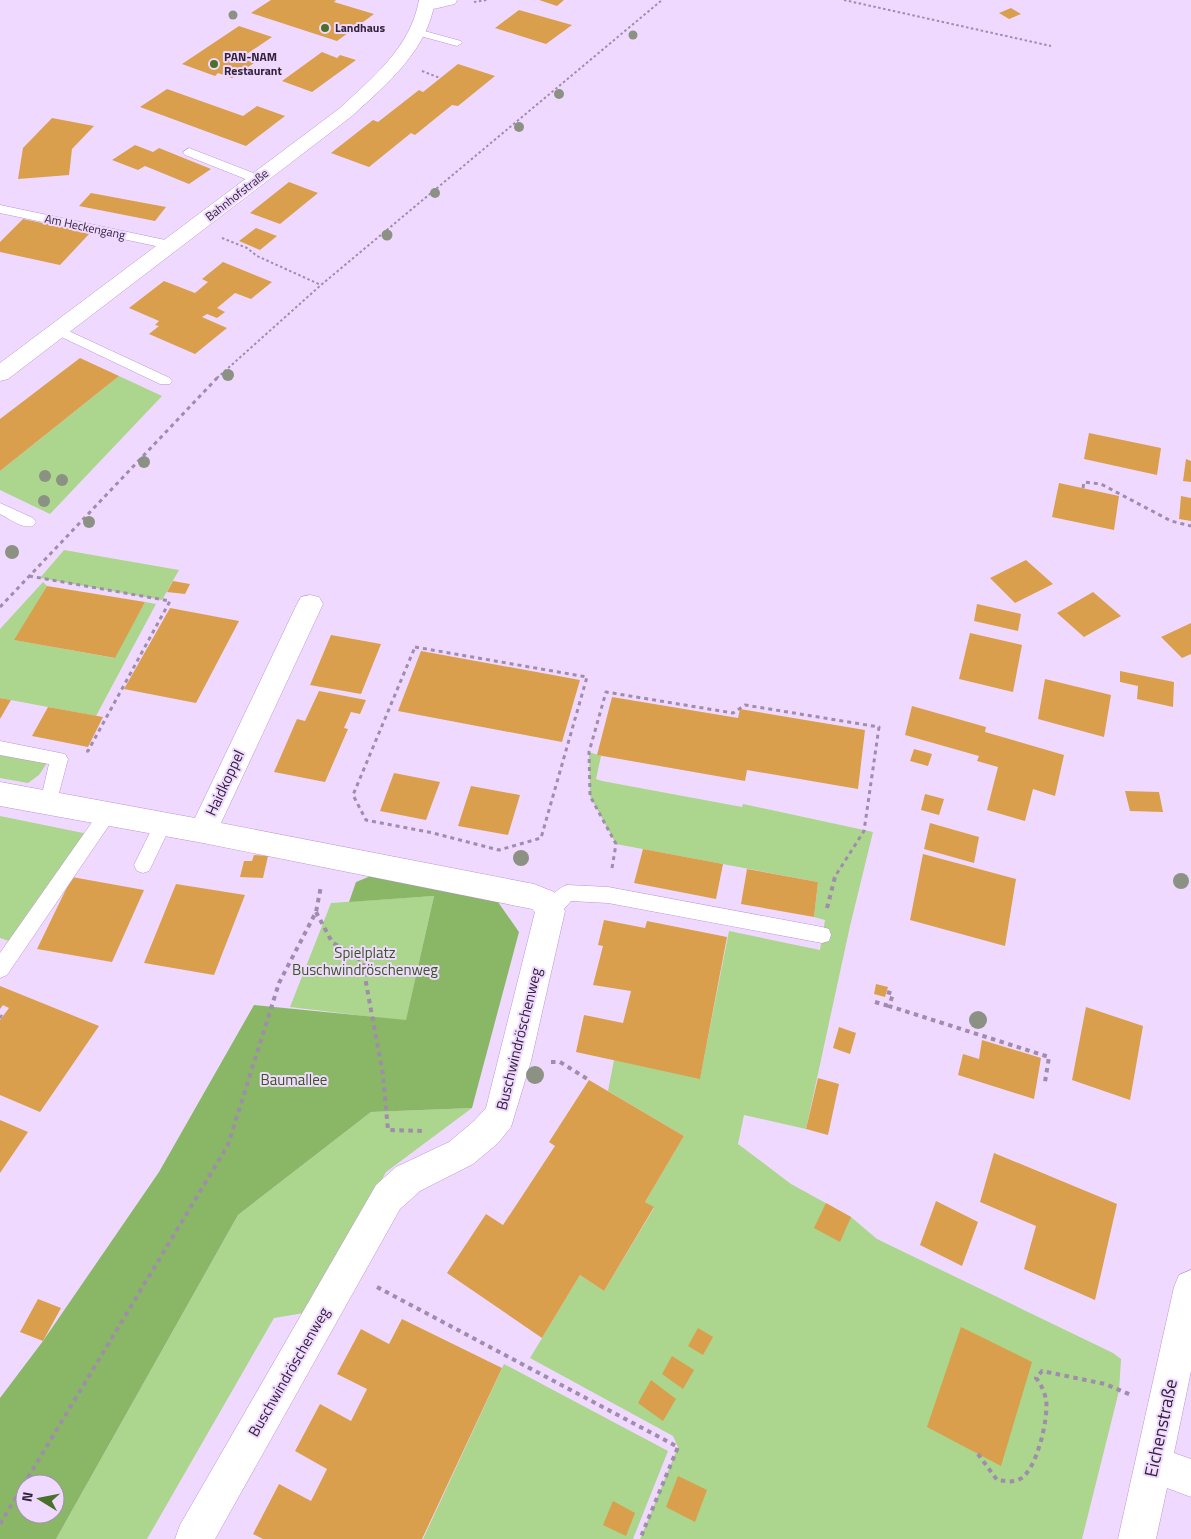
<svg xmlns="http://www.w3.org/2000/svg" width="1191" height="1539" font-family="'Titillium Web',sans-serif">
<style>
.green{fill:#acd58d}
.forest{fill:#89b766;fill-rule:evenodd}
.building{fill:#da9f4d}
.lines{fill:none;stroke-linecap:round;stroke-linejoin:round}
.service-casing{stroke:#bb95d1;stroke-width:1}
.minor-casing{stroke:#bb95d1;stroke-width:1}
.tertiary-casing{stroke:#bb95d1;stroke-width:1}
.path-far2{stroke:#a08cac;stroke-width:2;stroke-dasharray:2.5 2.5;stroke-linecap:butt}
.path-far1{stroke:#a08cac;stroke-width:3;stroke-dasharray:4 4;stroke-linecap:butt}
.path{stroke:#a08cac;stroke-width:4;stroke-dasharray:4.5 4.5;stroke-linecap:butt}
.service{fill:#fff;fill-rule:evenodd}
.minor{fill:#fff;fill-rule:evenodd}
.tertiary{fill:#fff;fill-rule:evenodd}
.tree{fill:#8b9284}
.poi-dot{fill:#4a7029;stroke:#f0d9ff;stroke-width:2}
.labels{text-anchor:middle;stroke-width:4;stroke-linejoin:round;paint-order:stroke}
.far-poi-label{font-size:12px;font-weight:bold;fill:#32223a;stroke:#f0d9ff;text-anchor:start}
.far-street-label{font-size:12px;fill:#32223a;stroke:#f0d9ff}
.street-label{font-size:15px;fill:#32223a;stroke:#f0d9ff}
.park-label{font-size:15px;fill:#39571f;stroke:#f0d9ff}
.near-street-label{font-size:18px;fill:#32223a;stroke:#f0d9ff}
</style>
<rect width="100%" height="100%" fill="#f0d9ff"/>
<!-- green -->
<g class="green">
<path d="M119,376L162,396L50,514L0,490V471Z"/>
<path d="M64,550L179,570L162,600L40,578Z"/>
<path d="M43,582L47,586L15,640L114,658L145,602L156,604L96,716L0,698V629Z"/>
<path d="M589,752L601,756L596,779L602,781L742,807L743,804L873,832L850,926L806,1129L744,1115L738,1144L791,1184L851,1217L877,1239L1113,1353L1121,1359L1119,1391L1082,1539H640L678,1447L673,1436L530,1358L580,1275L604,1291L654,1208L645,1202L684,1136L608,1091L614,1060L700,1078L729,931L820,950L825,920L814,917L818,882L616,844L590,796Z"/>
<path d="M0,755L47,763L39,775L28,783L0,778Z"/>
<path d="M0,816L88,834L9,941L0,938Z"/>
<path d="M434,896L406,1021L290,1007L331,903Z"/>
<path d="M472,1108L386,1172L310,1312L274,1318L147,1539H56L238,1215L371,1112Z"/>
<path d="M504,1364L668,1451L633,1539H423Z"/>
</g>
<!-- forest -->
<path class="forest" d="M373,875L498,902L519,932L472,1108L371,1112L238,1215L56,1539H0V1398L43,1341L159,1172L254,1005L406,1020L434,896L349,902L356,882ZM25,1484H55V1514H25Z"/>
<!-- building -->
<g class="building">
<path d="M271,0H336L334,2L374,14L337,41L251,13Z"/>
<path d="M539,0H564L557,6Z"/>
<path d="M1011,8L1021,14L1009,19L999,13Z"/>
<path d="M519,10L572,25L546,44L495,28Z"/>
<path d="M239,26L272,37L241,58L254,63L232,78L218,73L215,76L182,64Z"/>
<path d="M322,52L337,58L340,55L356,60L312,92L282,81Z"/>
<path d="M458,64L495,76L458,106L452,105L415,135L411,133L369,167L331,153L373,120L378,122L419,90L423,92Z"/>
<path d="M167,89L243,116L257,106L285,116L246,146L140,107Z"/>
<path d="M52,118L94,126L72,149L69,175L18,179L23,148Z"/>
<path d="M135,145L153,152L159,148L211,169L189,184L145,166L138,170L112,160Z"/>
<path d="M289,182L318,193L280,224L250,213Z"/>
<path d="M91,193L166,207L155,221L79,206Z"/>
<path d="M23,219L90,233L60,265L0,252V242Z"/>
<path d="M256,228L277,236L260,250L239,241Z"/>
<path d="M223,262L272,282L251,299L235,293L217,308L225,312L217,318L207,314L202,317L227,328L195,354L149,334L159,326L155,325L159,321L129,308L164,281L195,293L208,282L202,279Z"/>
<path d="M80,358L119,376L0,471V419Z"/>
<path d="M1089,433L1161,448L1157,475L1084,459Z"/>
<path d="M1186,459L1191,461V482L1183,481Z"/>
<path d="M1059,483L1119,496L1114,530L1052,517Z"/>
<path d="M1181,496L1191,498V521L1179,519Z"/>
<path d="M1026,560L1053,584L1015,603L990,578Z"/>
<path d="M173,581L190,584L185,594L167,592Z"/>
<path d="M47,586L145,602L115,658L14,640Z"/>
<path d="M1093,592L1121,616L1084,637L1057,613Z"/>
<path d="M977,604L1021,614L1018,631L974,621Z"/>
<path d="M170,608L239,621L196,703L124,689Z"/>
<path d="M1191,623V654L1182,658L1161,637Z"/>
<path d="M970,633L1022,645L1013,692L959,679Z"/>
<path d="M331,635L381,644L361,694L310,685Z"/>
<path d="M421,651L580,680L562,742L398,711Z"/>
<path d="M1120,671L1174,682L1173,707L1137,699L1138,686L1120,682Z"/>
<path d="M1045,679L1111,695L1104,737L1038,719Z"/>
<path d="M319,691L366,700L360,714L351,712L344,728L348,729L325,782L274,772L297,719L305,721Z"/>
<path d="M612,697L738,718L740,709L865,730L858,789L747,770L745,781L597,755Z"/>
<path d="M0,698L11,700L0,719Z"/>
<path d="M912,706L986,727L985,732L1064,755L1055,796L1033,789L1025,821L987,810L998,767L977,761L979,756L905,735Z"/>
<path d="M48,707L103,717L88,747L32,736Z"/>
<path d="M914,749L932,754L928,766L910,761Z"/>
<path d="M394,773L440,782L426,820L380,811Z"/>
<path d="M471,786L520,795L508,835L458,826Z"/>
<path d="M1125,791L1159,792L1163,812L1130,811Z"/>
<path d="M925,794L944,799L939,815L921,810Z"/>
<path d="M930,823L979,837L974,863L924,849Z"/>
<path d="M643,849L723,864L716,899L634,883Z"/>
<path d="M923,854L1016,879L1005,946L910,920Z"/>
<path d="M254,855L268,856L263,878L240,877L244,861H252Z"/>
<path d="M747,869L818,882L814,917L741,904Z"/>
<path d="M72,877L144,890L112,962L37,949Z"/>
<path d="M176,884L245,895L214,975L144,963Z"/>
<path d="M604,920L645,928L647,921L727,937L700,1079L576,1052L584,1015L623,1023L631,991L593,985L603,946L598,945Z"/>
<path d="M876,984L888,987L885,997L874,994Z"/>
<path d="M0,986L99,1026L40,1112L0,1095V1020L9,1008L3,1005L0,1009Z"/>
<path d="M1086,1007L1143,1026L1130,1100L1072,1080Z"/>
<path d="M839,1027L856,1033L850,1054L833,1048Z"/>
<path d="M982,1040L1041,1058L1034,1099L958,1075L963,1054L979,1059Z"/>
<path d="M818,1078L839,1084L828,1135L806,1129Z"/>
<path d="M589,1080L684,1136L645,1202L654,1207L604,1291L580,1275L542,1338L447,1273L486,1214L503,1225L555,1146L549,1142Z"/>
<path d="M0,1120L28,1132L0,1173Z"/>
<path d="M994,1153L1117,1204L1095,1300L1024,1269L1036,1226L980,1202Z"/>
<path d="M936,1201L978,1222L962,1266L920,1245Z"/>
<path d="M826,1203L851,1217L840,1242L814,1228Z"/>
<path d="M38,1299L61,1308L43,1341L20,1332Z"/>
<path d="M402,1319L502,1368L422,1539H263L253,1534L279,1484L311,1501L327,1469L295,1451L320,1404L351,1421L367,1389L337,1374L361,1329L389,1344Z"/>
<path d="M961,1327L1032,1362L1001,1466L927,1427Z"/>
<path d="M698,1328L713,1337L703,1355L688,1346Z"/>
<path d="M672,1356L694,1370L683,1389L662,1374Z"/>
<path d="M651,1380L676,1399L663,1421L638,1403Z"/>
<path d="M678,1476L707,1490L695,1522L666,1507Z"/>
<path d="M613,1501L635,1513L626,1536L603,1525Z"/>
</g>
<g class="lines">
<defs>
<g id="service">
<path d="M417,29L461,41L462,43L457,46L413,34L412,32Z"/>
<path d="M189,148L261,176L263,179L261,182H253L185,155L183,152Z"/>
<path d="M0,205L170,241L176,245L170,249L0,213Z"/>
<path d="M58,326L170,378L172,381L170,384H160L53,333L51,330L53,327Z"/>
<path d="M0,503L33,518L36,522L33,526C22,529 10,519 0,514Z"/>
<path d="M0,741L65,754L68,759L55,808L49,810L43,808L40,803L49,764L0,755Z"/>
<path d="M108,806L114,808L117,813L114,818L7,975L0,978V953L102,808Z"/>
<path d="M163,815L169,818L172,823L152,865L149,871L143,873L137,871L134,865L157,818Z"/>
<path d="M567,885L608,887L822,927L829,929L831,935L829,941L822,943L608,903L571,901L557,917L550,919L543,917L541,911C545,901 556,889 567,885Z"/>
</g>
<g id="minor">
<path d="M427,0H457L455,4C444,6 432,11 421,9L419,5L421,1Z"/>
<path d="M310,595L319,597L323,604L221,823L534,884L554,892L565,911L531,1061L511,1127L498,1143L473,1164L420,1191L400,1209L215,1539H175L180,1525L376,1185L396,1167L449,1142L474,1121L486,1108L535,912L532,909L203,843L0,806V782L195,818L297,604L301,597Z"/>
<path d="M1191,1270V1371L1174,1453L1191,1459V1497L1167,1488L1156,1539H1118L1174,1287L1179,1275Z"/>
</g>
<path id="tertiary" d="M419,0H435C428,50 388,83 352,116L8,379L0,381V363L340,108C373,77 411,47 419,0Z"/>
</defs>
<!-- service casing -->
<use href="#service" class="service-casing"/>
<!-- minor casing -->
<use href="#minor" class="minor-casing"/>
<!-- tertiary casing -->
<use href="#tertiary" class="tertiary-casing"/>
<!-- path-far2 -->
<g class="path-far2">
<path d="M844,0L1051,46"/>
<path d="M474,2L487,0"/>
<path d="M422,71L440,78"/>
<path d="M222,238L247,248L257,256L321,285"/>
<path d="M217,378L321,285L662,0"/>
</g>
<!-- path-far1 -->
<g class="path-far1">
<path d="M1083,488L1084,482L1101,484L1171,521L1191,526"/>
<path d="M29,576L170,601L88,751L83,752"/>
<path d="M0,607L218,377"/>
<path d="M415,647L587,677L541,838L499,850L433,833L366,820L353,795Z"/>
<path d="M612,868L616,844L590,796L589,752L606,692L733,713L745,705L879,727L864,831L834,878"/>
</g>
<!-- path -->
<g class="path">
<path d="M827,908L835,877"/>
<path d="M316,912L332,942L362,961L383,1075L388,1130L424,1131"/>
<path d="M887,992L893,994L889,1006L1049,1057L1045,1082"/>
<path d="M875,1002L889,1006"/>
<path d="M0,1016L2,1017"/>
<path d="M551,1062H560L589,1080"/>
<path d="M377,1287L678,1447L640,1539"/>
<path d="M978,1454L997,1480C1005,1481 1013,1483 1020,1479C1037,1470 1049,1417 1046,1399C1044,1391 1041,1384 1036,1378L1042,1371L1105,1384L1131,1395"/>
<path d="M0,1524L228,1145L279,983L316,912L321,886"/>
</g>
<!-- service -->
<use href="#service" class="service"/>
<!-- minor -->
<use href="#minor" class="minor"/>
<!-- tertiary -->
<use href="#tertiary" class="tertiary"/>
</g>
<!-- trees -->
<g class="tree">
<circle cx="233" cy="15" r="4.5"/>
<circle cx="633" cy="35" r="4.5"/>
<circle cx="559" cy="94" r="5"/>
<circle cx="519" cy="127" r="5"/>
<circle cx="435" cy="193" r="5"/>
<circle cx="387" cy="235" r="5.5"/>
<circle cx="228" cy="375" r="6"/>
<circle cx="144" cy="462" r="6"/>
<circle cx="45" cy="476" r="6"/>
<circle cx="62" cy="480" r="6"/>
<circle cx="44" cy="501" r="6"/>
<circle cx="89" cy="522" r="6"/>
<circle cx="12" cy="552" r="7"/>
<circle cx="521" cy="858" r="8"/>
<circle cx="1181" cy="881" r="8"/>
<circle cx="978" cy="1020" r="9"/>
<circle cx="535" cy="1075" r="9"/>
</g>
<!-- markers -->
<g class="poi-dot">
<circle cx="325" cy="28" r="5"/>
<circle cx="214" cy="64" r="5"/>
</g>
<g class="labels">
<!-- far-poi labels -->
<g class="far-poi-label">
<text x="335" y="32">Landhaus</text>
<text x="224" y="61">PAN-NAM<tspan x="224" dy="14">Restaurant</tspan></text>
</g>
<!-- far-street labels -->
<g class="far-street-label">
<text transform="translate(237 195) rotate(-38)" y="4">Bahnhofstraße</text>
<text transform="translate(85 227) rotate(12)" y="4">Am Heckengang</text>
</g>
<!-- street labels -->
<g class="street-label">
<text transform="translate(225 783) rotate(-65)" y="5">Haidkoppel</text>
<text transform="translate(519 1039) rotate(-76)" y="5">Buschwindröschenweg</text>
<text transform="translate(289 1372) rotate(-60)" y="5">Buschwindröschenweg</text>
</g>
<!-- park labels -->
<g class="park-label">
<text x="365" y="958">Spielplatz<tspan x="365" dy="17">Buschwindröschenweg</tspan></text>
<text x="294" y="1085">Baumallee</text>
</g>
<!-- near-street labels -->
<g class="near-street-label">
<text transform="translate(1161 1428) rotate(-78)" y="6">Eichenstraße</text>
</g>
</g>
<!-- north arrow -->
<g transform="translate(40 1499) rotate(280)"><circle r="24" fill="#f0d9ff" stroke="#a490b0"/>
<path d="M0-4L9 19L0 12L-9 19Z" fill="#4a7029"/>
<text y="-8" font-size="14" font-weight="bold" text-anchor="middle" fill="#32223a">N</text>
</g>
</svg>
